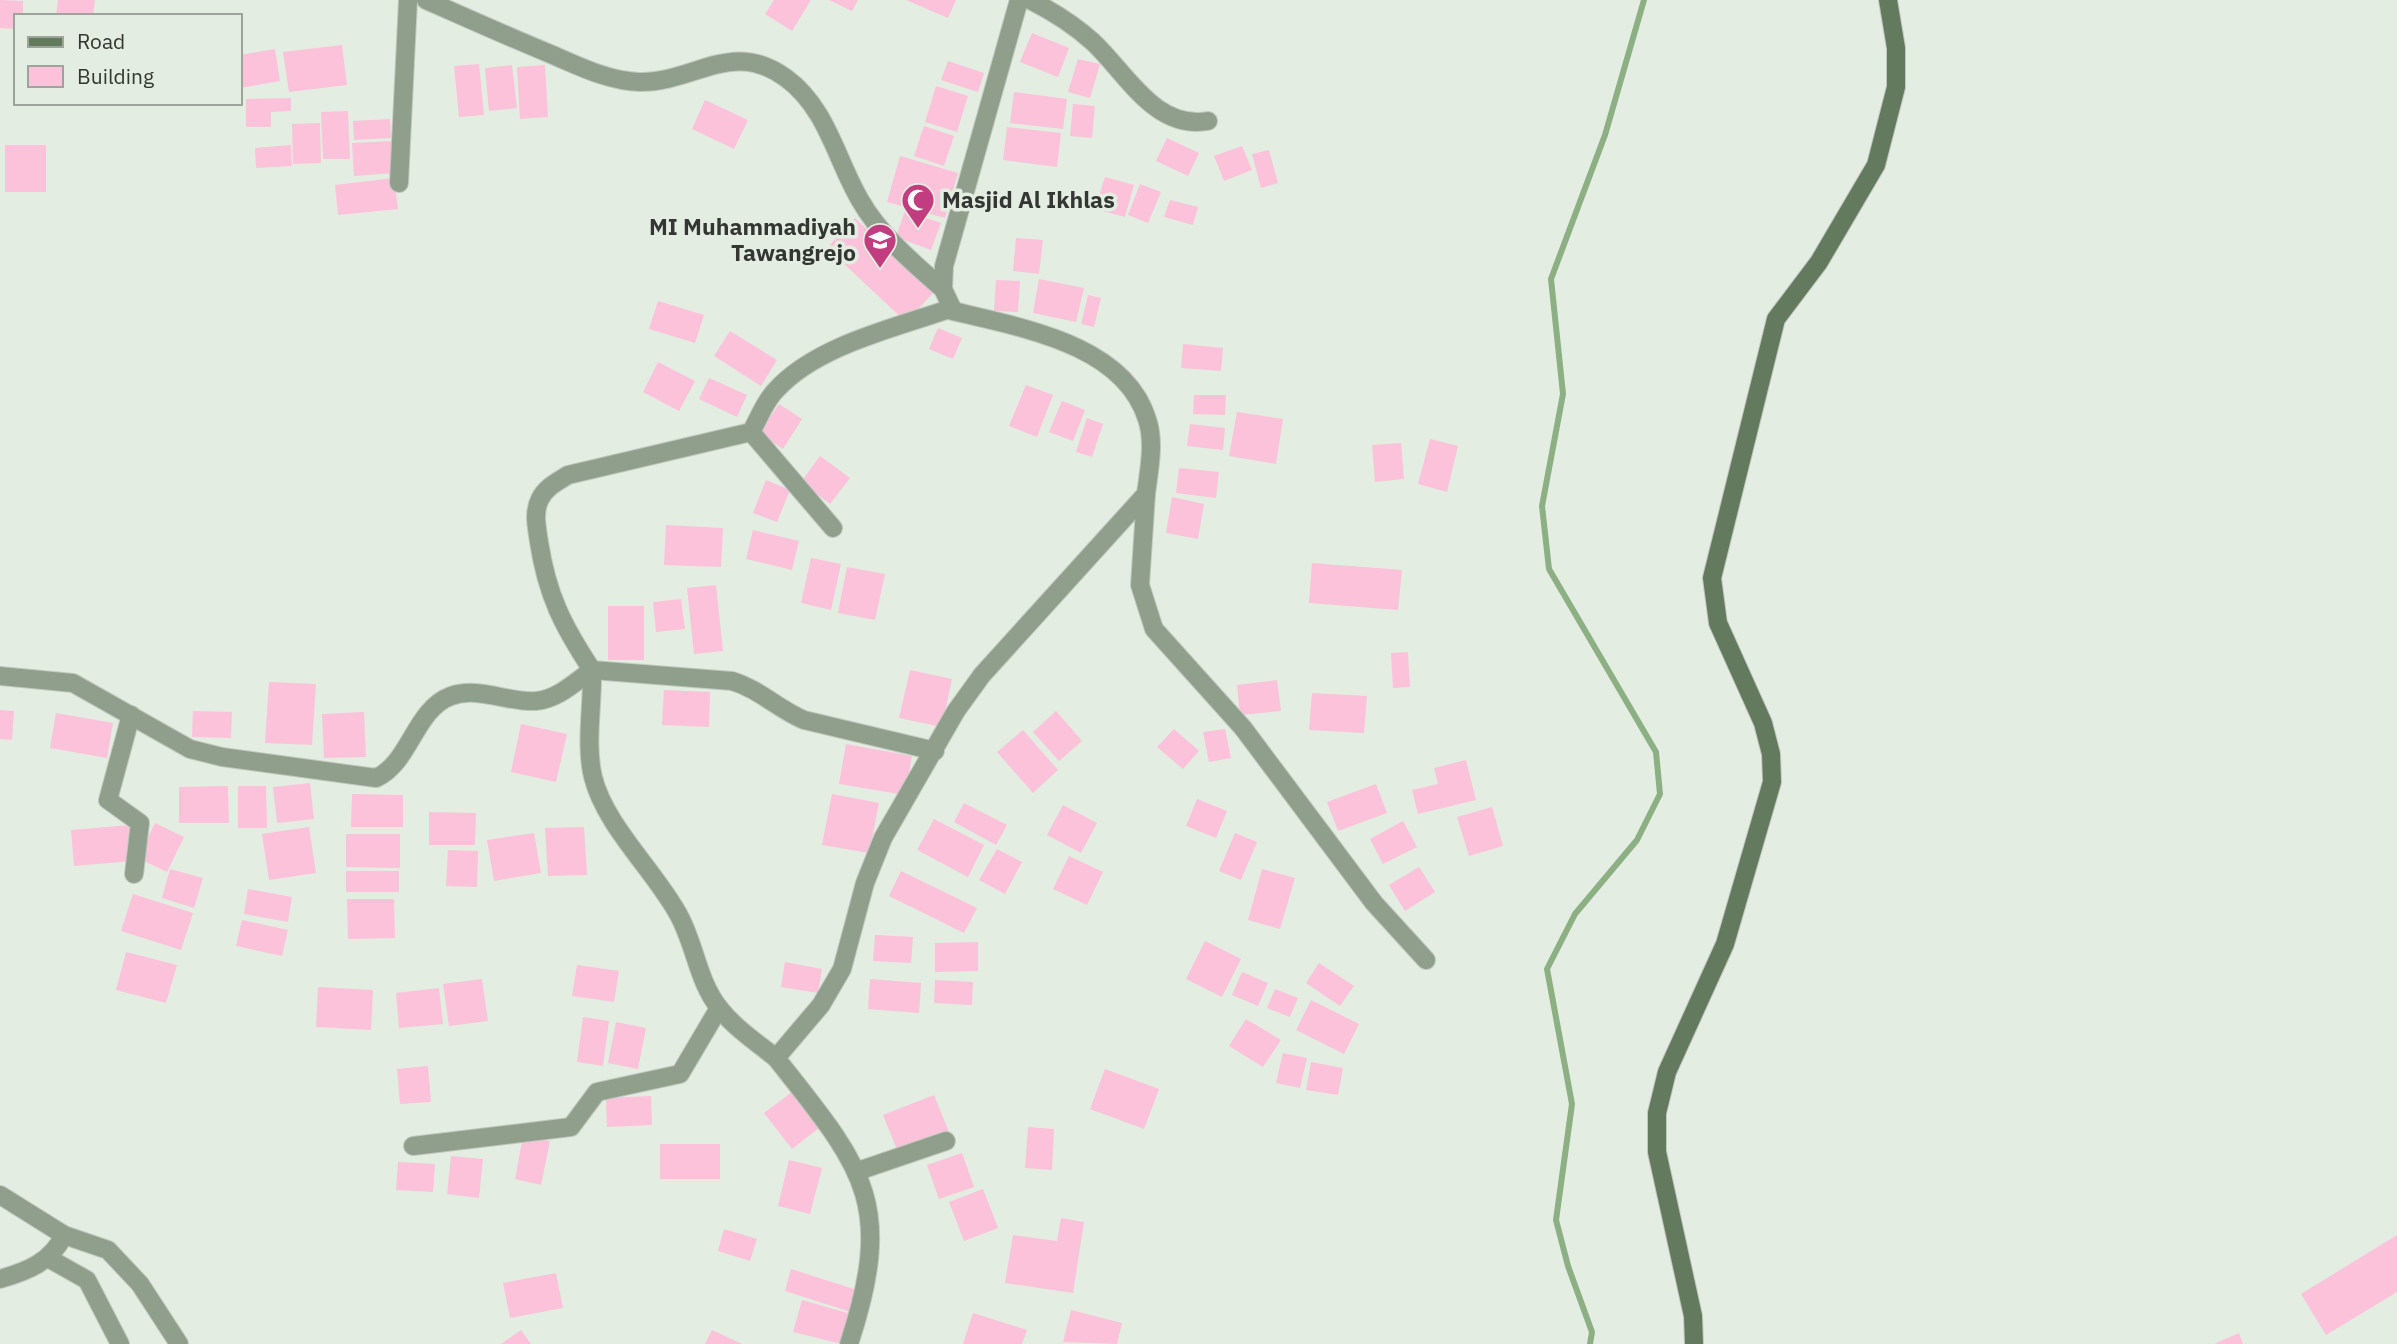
<svg xmlns="http://www.w3.org/2000/svg" width="2397" height="1344" font-family="'IBM Plex Sans',sans-serif">
<style>
.lines{fill:none;stroke-linecap:round;stroke-linejoin:round}
.stream{stroke:#8daf84;stroke-width:6}
.building{fill:#fbc2d9}
.minor-casing{stroke:#c1c8bf;stroke-width:20}
.secondary-casing{stroke:#c1c8bf;stroke-width:20}
.minor{stroke:#909f8c;stroke-width:18}
.secondary{stroke:#647a5f;stroke-width:18}
.labels{text-anchor:middle;stroke-width:7;stroke-linejoin:round;paint-order:stroke}
.poi-label{font-size:23px;font-weight:bold;fill:#333632;stroke:#e4ede2;text-anchor:start}
</style>
<rect width="100%" height="100%" fill="#e4ede2"/>
<g class="lines">
<!-- stream -->
<path class="stream" d="M1590,1344L1592,1332L1568,1266L1556,1220L1572,1104L1547,969L1575,914L1637,840L1660,794L1656,752L1549,569L1542,506L1563,394L1551,279L1605,135L1644,0"/>
</g>
<!-- building -->
<g class="building">
<path d="M0,0L23,1V16H16V29L0,28Z"/>
<path d="M58,0H95L93,16H56Z"/>
<path d="M774,0H811L792,31L765,14Z"/>
<path d="M829,0H858L852,11Z"/>
<path d="M906,0H956L948,18Z"/>
<path d="M1032,33L1069,48L1058,77L1020,62Z"/>
<path d="M342,45L347,85L289,92L283,52Z"/>
<path d="M275,49L280,81L240,88V55Z"/>
<path d="M1078,59L1100,64L1090,98L1068,92Z"/>
<path d="M948,61L984,73L978,92L941,80Z"/>
<path d="M479,64L484,115L459,117L454,66Z"/>
<path d="M512,65L517,108L489,111L485,68Z"/>
<path d="M545,65L548,117L520,119L517,67Z"/>
<path d="M936,86L968,96L957,132L925,122Z"/>
<path d="M1014,92L1067,99L1063,129L1010,123Z"/>
<path d="M291,98V111L271,112V127H246V99Z"/>
<path d="M705,100L748,120L734,149L692,129Z"/>
<path d="M1073,104L1095,106L1092,138L1070,136Z"/>
<path d="M348,111L350,159H323L321,112Z"/>
<path d="M390,119L391,138L354,140L353,121Z"/>
<path d="M320,123L321,163L293,164L292,124Z"/>
<path d="M924,126L954,136L944,166L914,156Z"/>
<path d="M1007,127L1061,133L1057,167L1003,160Z"/>
<path d="M1167,138L1199,153L1188,176L1156,161Z"/>
<path d="M394,141L396,173L354,176L352,143Z"/>
<rect x="5" y="145" width="41" height="47"/>
<path d="M291,145L292,166L256,168L255,148Z"/>
<path d="M1242,146L1252,170L1224,181L1214,156Z"/>
<path d="M1269,150L1278,183L1261,188L1252,154Z"/>
<path d="M900,156L958,173L945,218L887,202Z"/>
<path d="M1105,177L1134,185L1125,217L1095,209Z"/>
<path d="M394,178L398,209L338,215L335,185Z"/>
<path d="M1140,184L1161,192L1148,223L1128,215Z"/>
<path d="M1170,200L1198,207L1193,225L1164,217Z"/>
<path d="M905,211L941,223L931,250L896,237Z"/>
<path d="M855,218L934,292L906,322L827,248Z"/>
<path d="M1016,238L1043,240L1039,274L1013,271Z"/>
<path d="M1039,279L1084,288L1076,322L1033,313Z"/>
<path d="M996,280L1020,281L1018,312L994,311Z"/>
<path d="M1088,295L1101,298L1094,327L1081,324Z"/>
<path d="M658,301L704,315L695,343L649,329Z"/>
<path d="M938,328L962,338L953,359L929,349Z"/>
<path d="M730,331L777,360L761,386L714,356Z"/>
<path d="M1183,344L1223,348L1221,371L1181,368Z"/>
<path d="M658,362L695,381L679,411L643,392Z"/>
<path d="M709,378L747,395L737,417L699,399Z"/>
<path d="M1026,385L1053,395L1037,437L1009,426Z"/>
<path d="M1194,395H1226L1225,415L1193,414Z"/>
<path d="M1062,401L1085,410L1073,441L1049,432Z"/>
<path d="M779,404L802,419L783,449L759,433Z"/>
<path d="M1237,412L1283,419L1276,464L1229,456Z"/>
<path d="M1087,418L1103,424L1092,457L1076,452Z"/>
<path d="M1190,424L1225,428L1223,450L1187,446Z"/>
<path d="M1430,439L1458,446L1447,492L1418,484Z"/>
<path d="M1401,443L1404,479L1375,482L1372,445Z"/>
<path d="M820,456L850,478L830,504L801,482Z"/>
<path d="M1179,468L1219,472L1216,498L1176,493Z"/>
<path d="M766,480L790,490L777,522L753,513Z"/>
<path d="M1172,497L1204,504L1198,539L1166,533Z"/>
<path d="M666,525L723,528L721,567L664,565Z"/>
<path d="M753,530L799,541L792,570L746,559Z"/>
<path d="M811,558L841,564L831,610L801,603Z"/>
<path d="M1312,563L1402,570L1398,610L1309,603Z"/>
<path d="M847,567L885,574L875,620L838,613Z"/>
<path d="M716,585L723,651L694,654L687,588Z"/>
<path d="M681,599L685,629L656,632L653,602Z"/>
<rect x="608" y="606" width="36" height="54"/>
<path d="M1408,652L1410,687L1393,688L1391,653Z"/>
<path d="M910,670L952,679L942,727L899,718Z"/>
<path d="M1277,680L1281,711L1240,715L1237,685Z"/>
<path d="M269,682L316,684L312,745L265,743Z"/>
<path d="M664,690L710,692L709,727L662,725Z"/>
<path d="M1312,693L1367,696L1364,733L1309,730Z"/>
<path d="M0,710L14,711L12,740L0,739Z"/>
<path d="M193,711L232,712L231,738L192,737Z"/>
<path d="M1056,711L1082,741L1059,761L1033,732Z"/>
<path d="M364,712L366,757L324,758L322,714Z"/>
<path d="M56,713L113,723L107,758L50,748Z"/>
<path d="M521,724L567,734L556,782L511,772Z"/>
<path d="M1174,729L1199,751L1183,769L1157,747Z"/>
<path d="M1225,729L1231,758L1209,762L1203,732Z"/>
<path d="M1023,730L1058,770L1033,793L997,752Z"/>
<path d="M846,744L912,756L905,795L839,784Z"/>
<path d="M1466,760L1476,800L1418,814L1412,790L1438,784L1434,768Z"/>
<path d="M310,783L314,819L277,823L273,787Z"/>
<path d="M1376,784L1387,813L1338,831L1327,802Z"/>
<path d="M228,786L229,823H179V787Z"/>
<path d="M238,786H266L267,828H238Z"/>
<path d="M352,794L403,795V827H351Z"/>
<path d="M832,794L879,803L869,853L822,845Z"/>
<path d="M1197,799L1227,811L1216,838L1186,826Z"/>
<path d="M964,803L1007,825L996,845L954,822Z"/>
<path d="M1063,805L1097,823L1081,853L1047,835Z"/>
<path d="M1492,807L1503,846L1469,856L1457,817Z"/>
<path d="M429,812L476,813L475,845H429Z"/>
<path d="M934,819L984,845L968,877L917,850Z"/>
<path d="M1403,821L1417,847L1383,864L1370,839Z"/>
<path d="M155,823L184,837L167,872L138,858Z"/>
<path d="M131,825L133,861L74,866L71,830Z"/>
<path d="M309,827L316,873L269,880L262,834Z"/>
<path d="M584,827L587,875L548,876L545,828Z"/>
<path d="M534,833L541,873L494,881L487,840Z"/>
<path d="M1235,833L1257,842L1241,880L1219,871Z"/>
<path d="M346,834H400V868L346,867Z"/>
<path d="M997,849L1022,862L1005,894L979,880Z"/>
<path d="M448,850L478,851L477,887L446,886Z"/>
<path d="M1069,856L1103,872L1087,905L1053,889Z"/>
<path d="M1419,867L1435,892L1405,911L1389,885Z"/>
<path d="M170,869L203,878L194,908L162,898Z"/>
<path d="M1262,869L1295,878L1280,929L1248,920Z"/>
<rect x="346" y="871" width="53" height="21"/>
<path d="M901,871L977,908L964,933L889,896Z"/>
<path d="M248,889L292,897L288,922L244,914Z"/>
<path d="M133,894L193,913L181,950L121,931Z"/>
<path d="M347,899H394L395,938L348,939Z"/>
<path d="M242,920L288,930L282,956L236,946Z"/>
<path d="M875,935L913,937L911,963L873,961Z"/>
<path d="M1205,941L1241,959L1222,997L1186,979Z"/>
<path d="M978,942V971L935,972V943Z"/>
<path d="M126,952L177,965L166,1003L116,990Z"/>
<path d="M785,962L822,969L818,993L781,987Z"/>
<path d="M1319,963L1354,986L1340,1006L1306,983Z"/>
<path d="M577,965L619,971L614,1002L572,996Z"/>
<path d="M1242,972L1268,983L1258,1006L1232,995Z"/>
<path d="M482,979L488,1021L449,1026L443,984Z"/>
<path d="M870,979L921,983L919,1013L868,1009Z"/>
<path d="M935,980L973,982L972,1005L934,1003Z"/>
<path d="M318,987L373,990L371,1030L316,1027Z"/>
<path d="M439,988L443,1024L399,1028L396,993Z"/>
<path d="M1275,989L1298,998L1290,1017L1267,1008Z"/>
<path d="M1311,1000L1359,1024L1344,1054L1296,1030Z"/>
<path d="M583,1017L609,1021L603,1066L577,1062Z"/>
<path d="M1246,1019L1281,1040L1263,1067L1229,1046Z"/>
<path d="M616,1022L646,1028L638,1069L608,1063Z"/>
<path d="M1283,1053L1307,1058L1300,1088L1276,1083Z"/>
<path d="M1311,1062L1343,1068L1338,1095L1306,1090Z"/>
<path d="M428,1066L431,1102L400,1104L397,1069Z"/>
<path d="M1105,1069L1159,1089L1144,1129L1090,1109Z"/>
<path d="M792,1092L819,1128L792,1149L764,1113Z"/>
<path d="M934,1095L949,1132L898,1152L883,1115Z"/>
<path d="M651,1096L652,1125L607,1127L606,1098Z"/>
<path d="M1028,1127L1054,1129L1052,1170L1025,1168Z"/>
<path d="M523,1136L550,1141L541,1185L515,1179Z"/>
<rect x="660" y="1144" width="60" height="35"/>
<path d="M962,1153L974,1187L939,1199L927,1165Z"/>
<path d="M451,1156L483,1159L479,1198L447,1194Z"/>
<path d="M789,1160L822,1168L810,1214L778,1206Z"/>
<path d="M398,1162L435,1164L433,1192L396,1190Z"/>
<path d="M983,1189L998,1228L964,1241L949,1202Z"/>
<path d="M1061,1218L1084,1222L1073,1293L1005,1283L1013,1235L1057,1241Z"/>
<path d="M724,1229L757,1239L750,1261L718,1251Z"/>
<path d="M2397,1235V1292L2326,1335L2301,1294Z"/>
<path d="M791,1269L857,1290L851,1312L785,1291Z"/>
<path d="M556,1273L563,1308L510,1318L503,1283Z"/>
<path d="M802,1300L851,1314L842,1344L793,1332Z"/>
<path d="M1071,1310L1122,1323L1117,1344L1063,1342Z"/>
<path d="M973,1313L1027,1330L1022,1344H963Z"/>
<path d="M521,1330L531,1344H501Z"/>
<path d="M712,1330L742,1344H705Z"/>
<path d="M2239,1333L2243,1344H2214Z"/>
</g>
<g class="lines">
<defs>
<g id="minor">
<path d="M426,0C467,18 507,36 548,53C577,65 607,81 639,82C695,83 732,38 786,78C827,108 836,159 860,200C879,234 913,263 943,289"/>
<path d="M1030,0C1054,12 1073,24 1093,42C1127,74 1155,130 1208,121"/>
<path d="M399,183L408,0"/>
<path d="M751,432L833,528"/>
<path d="M1146,494L1140,585L1154,629L1243,728L1374,903L1426,960"/>
<path d="M592,670C593,704 585,744 593,777C605,825 652,868 677,912C695,942 697,981 720,1009C735,1028 756,1042 776,1058"/>
<path d="M0,676L73,683L190,749L222,757L376,778C410,763 415,709 451,696C478,686 508,703 536,701C558,699 575,682 592,670"/>
<path d="M131,715L108,800L140,823L134,874"/>
<path d="M935,751L804,720C778,709 759,689 732,681L592,670C563,626 547,595 539,542C537,528 533,513 540,499C546,487 557,482 568,475L751,432C759,418 765,401 776,390C817,345 895,328 952,308"/>
<path d="M413,1146L571,1127L597,1092L680,1074L719,1008"/>
<path d="M858,1171L946,1141"/>
<path d="M0,1195L64,1235L108,1250L140,1284L179,1344"/>
<path d="M48,1258L87,1280L120,1344"/>
<path d="M0,1279C28,1271 51,1262 64,1235"/>
<path d="M849,1344C896,1201 862,1167 776,1058L821,1005L842,969L865,883L883,838L956,711L982,675L1146,494C1149,470 1155,442 1147,419C1123,342 1016,327 949,310L952,308L943,289L944,266L1019,0"/>
</g>
<path id="secondary" d="M1694,1344L1693,1316L1657,1152V1113L1667,1072L1725,944L1772,782L1771,754L1763,723L1718,623L1712,578L1776,319L1819,262L1876,165L1896,87V48L1888,0"/>
</defs>
<!-- minor casing -->
<use href="#minor" class="minor-casing"/>
<!-- secondary casing -->
<use href="#secondary" class="secondary-casing"/>
<!-- minor -->
<use href="#minor" class="minor"/>
<!-- secondary -->
<use href="#secondary" class="secondary"/>
</g>
<!-- icons -->
<defs>
<symbol id="mosque-pin" viewBox="-11 -11 22 30"><path d="M0 17L-7.5 6A9.5 9.5 0 1 1 7.5 6Z" fill="#c23d80" stroke="#e4ede2"/><path d="M3.5-4.9A6 6 0 1 0 3.5 4.9A5 5 0 1 1 3.5-4.9Z" fill="#fff"/></symbol>
<symbol id="school-pin" viewBox="-11 -11 22 30"><path d="M0 17L-7.5 6A9.5 9.5 0 1 1 7.5 6Z" fill="#c23d80" stroke="#e4ede2"/><path d="M0-5L7-2L0 1L-7-2ZM-4 1L0 2.5L4 1V4Q0 6-4 4Z" fill="#fff"/></symbol>
</defs>
<g fill-rule="evenodd">
<use href="#mosque-pin" x="899" y="181" width="38" height="52"/>
<use href="#school-pin" x="861" y="221" width="38" height="52"/>
</g>
<g class="labels">
<!-- poi labels -->
<g class="poi-label">
<text x="942" y="208">Masjid Al Ikhlas</text>
<text x="856" y="235" text-anchor="end">MI Muhammadiyah<tspan x="856" dy="26">Tawangrejo</tspan></text>
</g>
</g>
<!-- legend -->
<rect x="14" y="14" width="228" height="91" fill="#e4ede2" stroke="#9da49c" stroke-width="2"/>
<rect x="28" y="37" width="35" height="10" fill="#647a5f" stroke="#9da49c" stroke-width="2"/>
<text x="77" y="49" font-size="21" fill="#333632">Road</text>
<rect x="28" y="66" width="35" height="21" fill="#fbc2d9" stroke="#9da49c" stroke-width="2"/>
<text x="77" y="84" font-size="21" fill="#333632">Building</text>
</svg>
